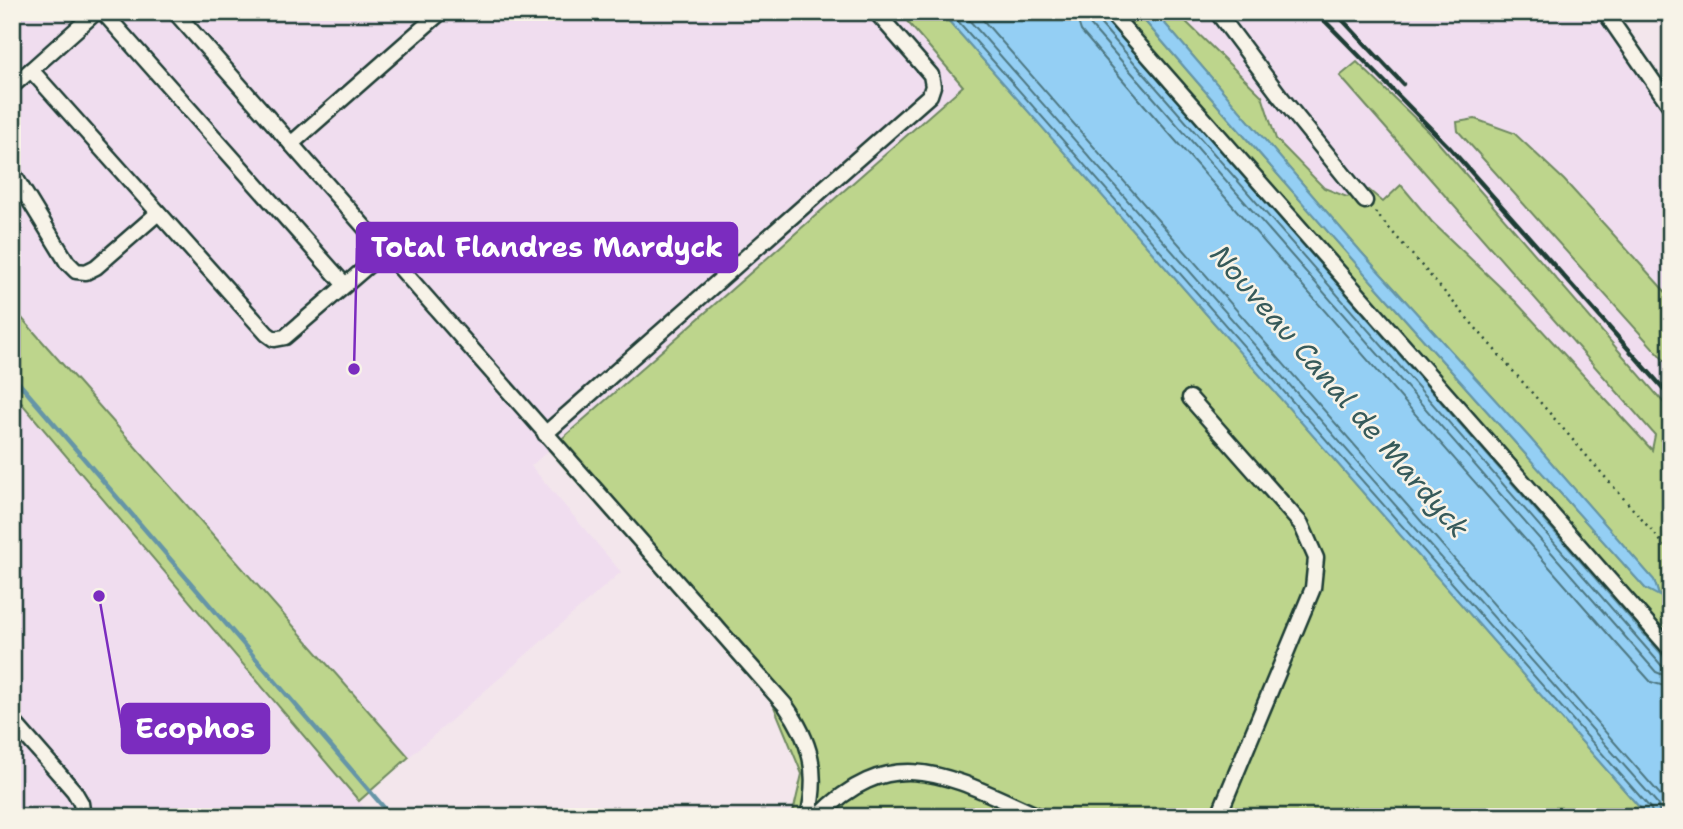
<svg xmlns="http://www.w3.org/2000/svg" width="1683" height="829" font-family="'Shantell Sans',sans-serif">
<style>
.built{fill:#f0ddef}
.green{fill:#bdd58c;stroke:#6e8960;stroke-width:2}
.water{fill:#94cff4;stroke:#6595a7;stroke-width:2}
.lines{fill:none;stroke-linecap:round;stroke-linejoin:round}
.shore{stroke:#4e7781;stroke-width:2}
.stream{stroke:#6595a7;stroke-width:4.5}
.minor-casing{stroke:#1f3d34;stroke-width:19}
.path{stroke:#1f3d34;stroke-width:2.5;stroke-dasharray:2 5;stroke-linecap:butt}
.minor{stroke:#f7f3e8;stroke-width:14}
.rail{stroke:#1f3d34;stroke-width:4.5}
.labels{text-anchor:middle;stroke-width:5;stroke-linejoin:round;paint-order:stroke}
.water-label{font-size:28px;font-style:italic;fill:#365a5a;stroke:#f7f3e8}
.leader{fill:none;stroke:#7b2cbf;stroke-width:2.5}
.callout-dot{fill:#7b2cbf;stroke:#f7f3e8;stroke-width:2.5}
.callout{fill:#7b2cbf;stroke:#7b2cbf;stroke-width:2.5}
.callout-label{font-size:28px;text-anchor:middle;font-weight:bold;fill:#fff}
</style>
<rect width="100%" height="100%" fill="#f3e6ec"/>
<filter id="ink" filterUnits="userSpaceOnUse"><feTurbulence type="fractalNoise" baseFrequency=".0143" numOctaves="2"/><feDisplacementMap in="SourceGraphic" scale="14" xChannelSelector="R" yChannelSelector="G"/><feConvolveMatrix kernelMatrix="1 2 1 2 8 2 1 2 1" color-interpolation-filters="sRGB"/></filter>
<g filter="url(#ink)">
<!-- built -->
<g class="built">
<path d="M12,12H899L963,86L531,466L621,572L409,757L12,307Z"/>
<path d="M1176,12H1596L1671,116V411L1429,132L1357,62L1656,435L1652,451L1516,302L1432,222L1401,186L1383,202L1369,190L1347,197L1324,188L1276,139L1262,96Z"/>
<path d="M12,392L372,817H12Z"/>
</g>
<!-- green -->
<g class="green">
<path d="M899,12H941L1648,817H792L802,774L773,704L549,450L963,86Z"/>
<path d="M1099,12H1137C1304,207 1475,398 1646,589L1659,595L1654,580L1528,436L1362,253L1155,12H1176L1262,96L1276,139L1324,188L1347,197L1369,190L1383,202L1401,185L1432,222L1516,302L1652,450L1655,435L1340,76L1357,62L1429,132L1671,411V665Z"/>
<path d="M1475,119L1514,133L1564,180L1671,298V368L1458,131L1457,122Z"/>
<path d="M12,307L409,757L359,801L12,392Z"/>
</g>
<!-- water -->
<g class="water">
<path d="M941,12H1099L1671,665V817H1648Z"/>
<path d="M1137,12H1155L1362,253L1528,436L1654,580L1659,596L1646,589C1475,398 1304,207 1137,12Z"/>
</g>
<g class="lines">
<!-- shore -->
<g class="shore">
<path d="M950,12L1651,809L1653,817"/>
<path d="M962,12L1657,803L1661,817"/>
<path d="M976,12L1671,807"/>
<path d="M1075,12L1081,31L1146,107L1608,634L1651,682L1671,688"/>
<path d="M1086,12L1090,25L1656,672L1671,678"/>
<path d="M1095,12L1097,20L1662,666L1671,669"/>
</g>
<!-- stream -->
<path class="stream" d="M12,375L392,817"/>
<defs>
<g id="minor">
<path d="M96,12L31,70L267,334L274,339L285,337L385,251"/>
<path d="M103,12L345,285"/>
<path d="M175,12L785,705C811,741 819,773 808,817"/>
<path d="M1110,12L1671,650"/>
<path d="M1217,12L1280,96L1365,201"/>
<path d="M1605,12L1671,107"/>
<path d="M12,14L14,12"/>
<path d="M12,86L31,70"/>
<path d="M291,144L441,12"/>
<path d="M12,172L67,262L76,271L86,272L96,267L158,213"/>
<path d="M1190,398L1301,524L1316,558L1313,588L1218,817"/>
<path d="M545,434L930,95L933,86L931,75L876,12"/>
<path d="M12,720L74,791L81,803L83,817"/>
<path d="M818,817C895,737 957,781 1041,817"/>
</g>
</defs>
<!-- minor casing -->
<use href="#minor" class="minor-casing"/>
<!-- path -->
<path class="path" d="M1375,212L1671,553"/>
<!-- minor -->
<use href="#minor" class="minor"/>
<!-- rail -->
<g class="rail">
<path d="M1316,12L1449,147L1671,397"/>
<path d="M1335,12L1403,84"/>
</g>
</g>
</g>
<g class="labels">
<!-- water labels -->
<g class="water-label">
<text transform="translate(1340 391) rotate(49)" y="10">Nouveau Canal de Mardyck</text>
</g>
</g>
<!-- callouts -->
<path class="leader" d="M354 369L357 248M99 596L122 728"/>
<g class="callout-dot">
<circle cx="354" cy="369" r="7"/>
<circle cx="99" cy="596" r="7"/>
</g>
<g class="callout">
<rect x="357" y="223" width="380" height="49" rx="7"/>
<rect x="122" y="704" width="147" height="49" rx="7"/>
</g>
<g class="callout-label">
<text x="547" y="257">Total Flandres Mardyck</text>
<text x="195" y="738">Ecophos</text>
</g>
<!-- margin -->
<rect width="1683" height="829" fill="none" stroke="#f7f3e8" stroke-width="42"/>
<rect x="21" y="21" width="1641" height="787" fill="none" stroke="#1f3d34" stroke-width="2.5" filter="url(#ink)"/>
</svg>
